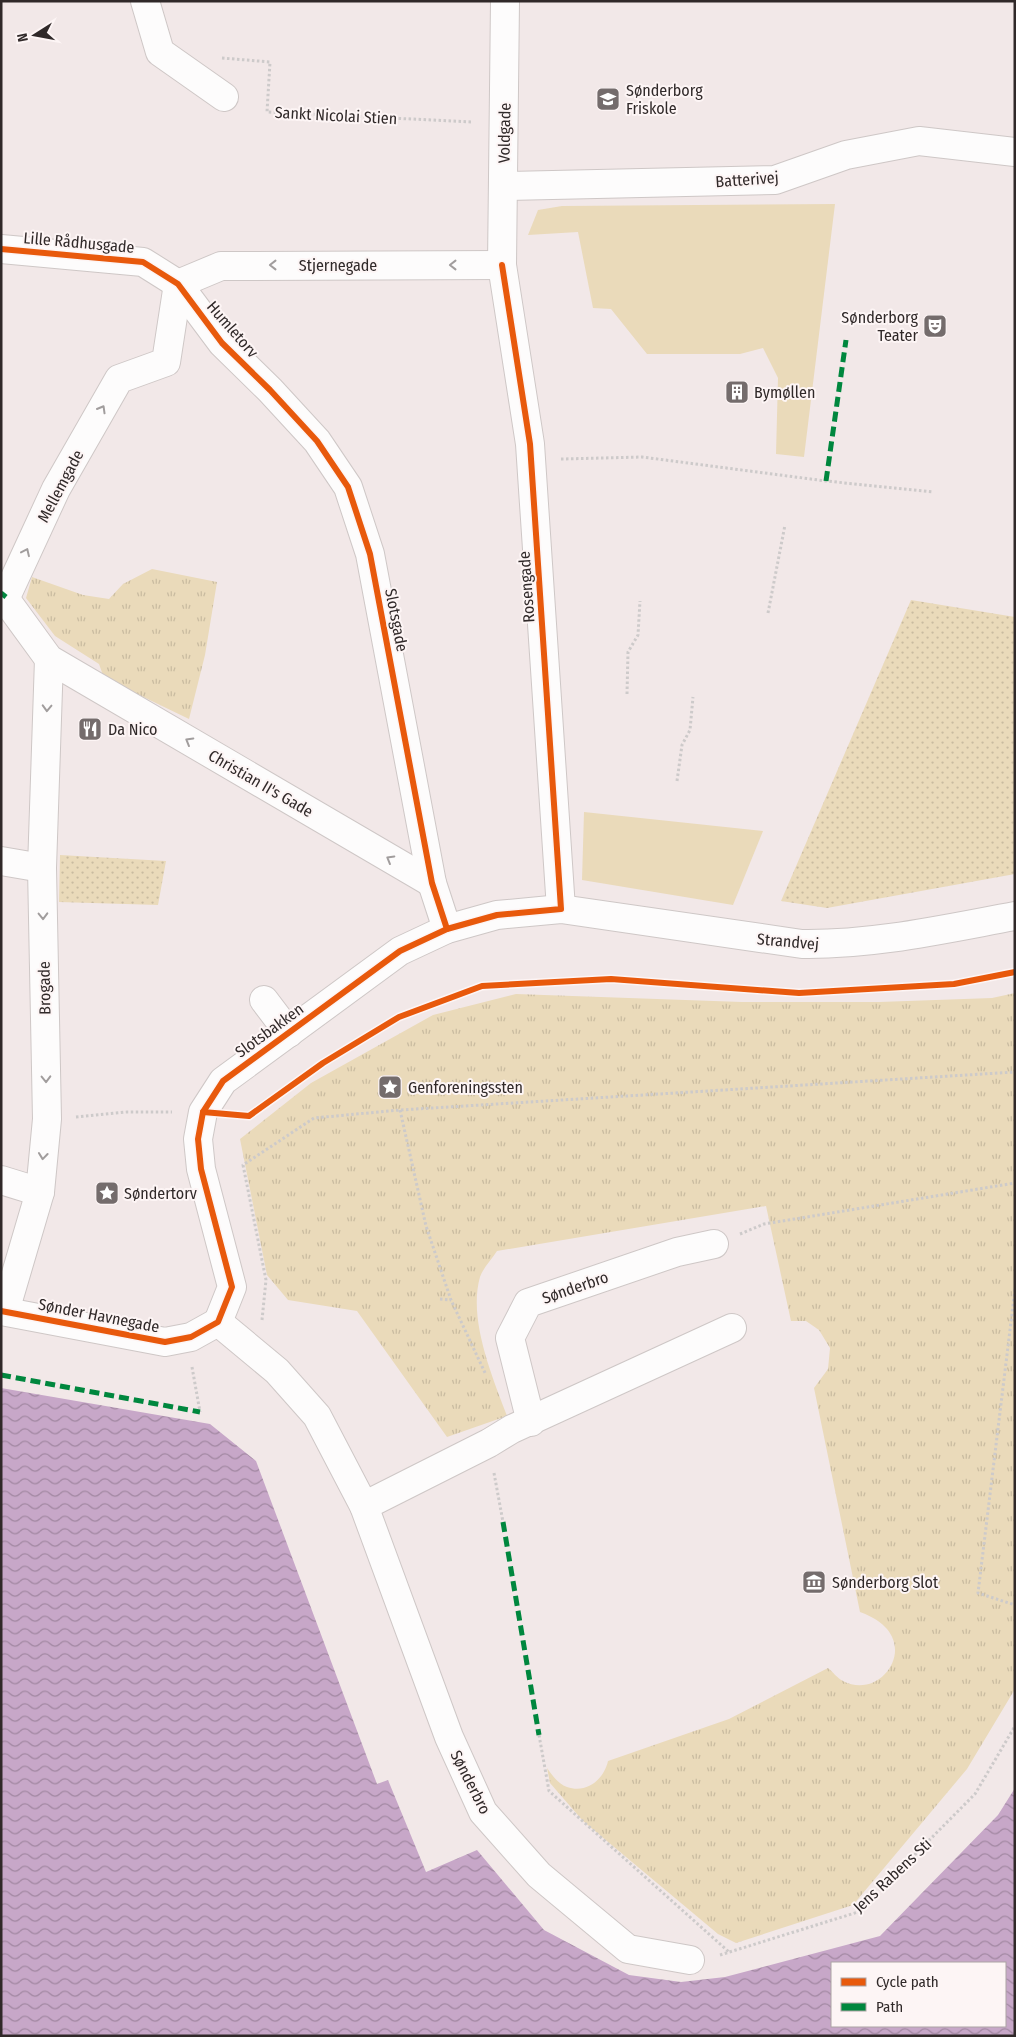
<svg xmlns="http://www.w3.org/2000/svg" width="1016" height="2037" font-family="'Fira Sans Condensed',sans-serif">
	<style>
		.grass { fill: #eadaba }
		.park { fill: url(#park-tufts) }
		.garden { fill: url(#garden-dots) }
		.water { fill: url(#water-waves); fill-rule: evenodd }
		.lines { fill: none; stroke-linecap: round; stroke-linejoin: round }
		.minor-casing { stroke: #cec7c6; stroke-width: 30 }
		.path { stroke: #cdcaca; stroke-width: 3; stroke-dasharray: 2.5 2.5; stroke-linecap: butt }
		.minor { stroke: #fdfcfc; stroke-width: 28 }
		.quiet { stroke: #00873e; stroke-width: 5; stroke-dasharray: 10 5; stroke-linecap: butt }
		.cycleway-casing { stroke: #fdf5f5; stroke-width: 9 }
		.cycleway { stroke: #e8590c; stroke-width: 6 }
		.oneway { stroke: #a19d9d }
		.labels { text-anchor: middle; stroke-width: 4; stroke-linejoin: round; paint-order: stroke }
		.poi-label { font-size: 16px; fill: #302929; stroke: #fdf5f5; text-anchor: start }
		.street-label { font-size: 16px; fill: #302929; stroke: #fdf5f5 }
	</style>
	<defs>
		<pattern id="park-tufts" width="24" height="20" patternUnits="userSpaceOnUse" patternTransform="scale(1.25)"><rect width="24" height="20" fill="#eadaba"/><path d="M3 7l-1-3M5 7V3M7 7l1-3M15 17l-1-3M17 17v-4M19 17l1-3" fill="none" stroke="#c9bba0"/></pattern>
		<pattern id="garden-dots" width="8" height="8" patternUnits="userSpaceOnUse" patternTransform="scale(1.25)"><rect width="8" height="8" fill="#eadaba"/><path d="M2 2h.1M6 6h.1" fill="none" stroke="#c9bba0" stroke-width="1.8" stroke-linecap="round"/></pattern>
		<pattern id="water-waves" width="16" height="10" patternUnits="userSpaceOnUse" patternTransform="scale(1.25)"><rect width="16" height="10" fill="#c7a7c8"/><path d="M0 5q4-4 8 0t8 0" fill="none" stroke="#a288a2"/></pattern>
	</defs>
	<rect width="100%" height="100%" fill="#f2e8e8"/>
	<g class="grass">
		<path d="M835,204L804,457L776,454L778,378L763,348L740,354H647L611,309L593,308L578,232L528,235L538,210L562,206Z"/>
		<path d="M584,812L763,831L733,905L582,880Z"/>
	</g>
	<g class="park">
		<path d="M152,569L217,582L205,655L189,719L104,678L99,664L55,636L26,598L32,577L83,595L109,599L123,584Z"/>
		<path d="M1015,993V1689L967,1769L853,1905L736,1943L718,1934L583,1821L550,1783L547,1768C552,1775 558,1784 567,1787C587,1794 604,1779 608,1761L729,1719L828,1668C833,1672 837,1678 843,1681C883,1703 928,1636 860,1612L814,1388L828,1369L830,1348L819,1330L806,1321H791L766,1206L497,1251C492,1259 483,1268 480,1277C468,1319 492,1376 507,1416L447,1437L357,1311L288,1300L267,1275L240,1139L311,1083L433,1015L516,994L742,1002H879L992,998Z"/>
	</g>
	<g class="garden">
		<path d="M911,600L1015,617V874L827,908L781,901Z"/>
		<path d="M60,855L166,861L158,905L59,902Z"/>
	</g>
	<path class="water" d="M1,1388L210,1424L256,1461L377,1784L388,1780L426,1872L477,1850L544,1930L629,1975L681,1982L725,1977L880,1936L998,1815L1015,1788V2036H1ZM832,1963H1005V2026H832Z"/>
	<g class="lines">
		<g class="minor-casing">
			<g id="minor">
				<path d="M145,1L160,52L224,97"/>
				<path d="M505,1L502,265L530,444L561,909"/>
				<path d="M503,186L775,180L846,155L919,141L1015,152"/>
				<path d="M1,249L143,262L178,284L222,343L270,390L317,441L348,487L370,554L432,883L447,929"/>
				<path d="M178,284L221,266L502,265"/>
				<path d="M1,593L49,659L432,883"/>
				<path d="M6,597L56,489L119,379L166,362L178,284"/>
				<path d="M1,861L42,868"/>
				<path d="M264,1000L289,1033"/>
				<path d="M1,1180L40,1192"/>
				<path d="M1,1311L165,1342L191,1337L218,1322"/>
				<path d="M5,1311L40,1192L47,1119L42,868L49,659"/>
				<path d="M218,1322L232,1287L201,1169L198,1139L203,1112L223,1081L400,951L447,929L497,915L561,909L802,944C874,945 944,929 1015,916"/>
				<path d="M218,1322L277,1371L317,1416L364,1506L449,1737L483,1812L539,1875L628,1949L690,1960"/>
				<path d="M531,1422L510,1338L528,1303L677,1252L714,1244"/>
				<path d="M364,1506L489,1443L512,1429L732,1328"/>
			</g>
		</g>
		<g class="path">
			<path d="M222,58L270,62L267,112L473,122"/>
			<path d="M561,459L642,457L826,481L933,492"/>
			<path d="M768,613L785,525"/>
			<path d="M627,694L628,652L638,635L640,601"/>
			<path d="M677,781L682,745L690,730L693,697"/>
			<path d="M400,1110L426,1226L451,1300L486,1375"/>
			<path d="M76,1117L127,1112H172"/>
			<path d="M740,1234L764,1224L1015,1183"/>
			<path d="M1015,1289L978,1593L1015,1605"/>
			<path d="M440,1299L451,1300"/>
			<path d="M262,1320L266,1280L243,1165L314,1118L400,1110L1015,1072"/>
			<path d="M192,1367L200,1412"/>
			<path d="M494,1473L503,1522"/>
			<path d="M539,1735L549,1791L729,1952"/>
			<path d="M720,1955L858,1912L975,1794L1015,1726"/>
		</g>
		<use href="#minor" class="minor"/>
		<g class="quiet">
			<path d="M826,481L846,340"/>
			<path d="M1,593L6,597"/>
			<path d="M1,1375L200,1412"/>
			<path d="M503,1522L539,1735"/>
		</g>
		<g class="cycleway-casing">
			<g id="cycleway">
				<path d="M1,249L143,262L178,284L222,343L270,390L317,441L348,487L370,554L432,883L447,929"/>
				<path d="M203,1112L249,1116L323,1063L399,1017L482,986L611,979L799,993L954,984L1015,972"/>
				<path d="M1,1311L165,1342L191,1337L218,1322L232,1287L201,1169L198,1139L203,1112L223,1081L400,951L447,929L497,915L561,909L530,444L502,265"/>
			</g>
		</g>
		<use href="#cycleway" class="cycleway"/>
	</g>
	<defs><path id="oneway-chevron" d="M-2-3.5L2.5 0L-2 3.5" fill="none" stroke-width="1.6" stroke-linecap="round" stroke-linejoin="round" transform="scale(1.25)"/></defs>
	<g class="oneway">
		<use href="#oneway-chevron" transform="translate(273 265) rotate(180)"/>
		<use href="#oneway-chevron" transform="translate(453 265) rotate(180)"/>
		<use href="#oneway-chevron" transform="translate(102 409) rotate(-60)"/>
		<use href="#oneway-chevron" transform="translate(26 552) rotate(-65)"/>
		<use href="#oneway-chevron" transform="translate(47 708) rotate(92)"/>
		<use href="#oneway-chevron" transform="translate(189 741) rotate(-150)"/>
		<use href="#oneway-chevron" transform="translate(390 859) rotate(-150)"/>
		<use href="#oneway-chevron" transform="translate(43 916) rotate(89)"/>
		<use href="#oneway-chevron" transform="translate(46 1079) rotate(89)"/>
		<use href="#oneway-chevron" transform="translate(43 1156) rotate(96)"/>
	</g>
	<defs>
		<g id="school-square" transform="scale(1.25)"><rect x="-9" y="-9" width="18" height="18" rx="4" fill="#746c6c" stroke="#fdf5f5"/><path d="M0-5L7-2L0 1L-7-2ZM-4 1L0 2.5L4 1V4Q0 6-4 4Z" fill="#fff"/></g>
		<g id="theatre-square" transform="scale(1.25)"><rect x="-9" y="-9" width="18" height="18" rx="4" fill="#746c6c" stroke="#fdf5f5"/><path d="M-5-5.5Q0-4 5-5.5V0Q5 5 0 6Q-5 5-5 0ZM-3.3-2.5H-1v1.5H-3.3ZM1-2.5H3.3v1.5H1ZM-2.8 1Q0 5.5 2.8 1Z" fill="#fff"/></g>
		<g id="building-square" transform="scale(1.25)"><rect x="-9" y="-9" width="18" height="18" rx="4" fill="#746c6c" stroke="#fdf5f5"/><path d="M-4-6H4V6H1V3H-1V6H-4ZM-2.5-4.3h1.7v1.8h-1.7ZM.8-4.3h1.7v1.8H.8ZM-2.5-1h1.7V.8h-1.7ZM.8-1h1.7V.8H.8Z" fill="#fff"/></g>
		<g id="restaurant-square" transform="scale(1.25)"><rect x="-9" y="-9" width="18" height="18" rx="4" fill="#746c6c" stroke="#fdf5f5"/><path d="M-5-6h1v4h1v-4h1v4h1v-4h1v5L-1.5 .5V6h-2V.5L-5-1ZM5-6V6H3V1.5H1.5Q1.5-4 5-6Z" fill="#fff"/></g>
		<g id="sight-square" transform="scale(1.25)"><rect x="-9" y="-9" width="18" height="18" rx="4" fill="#746c6c" stroke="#fdf5f5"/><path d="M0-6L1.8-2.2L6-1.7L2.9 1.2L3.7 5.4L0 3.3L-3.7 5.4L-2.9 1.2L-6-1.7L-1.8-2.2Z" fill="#fff"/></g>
		<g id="museum-square" transform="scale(1.25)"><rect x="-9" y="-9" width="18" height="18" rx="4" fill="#746c6c" stroke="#fdf5f5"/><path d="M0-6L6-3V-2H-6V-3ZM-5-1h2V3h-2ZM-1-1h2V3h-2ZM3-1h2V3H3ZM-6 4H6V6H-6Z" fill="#fff"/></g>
	</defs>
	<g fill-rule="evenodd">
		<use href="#school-square" x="608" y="99"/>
		<use href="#theatre-square" x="935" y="326"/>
		<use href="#building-square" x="737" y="392"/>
		<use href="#restaurant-square" x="90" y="729"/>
		<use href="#sight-square" x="390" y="1087"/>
		<use href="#sight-square" x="107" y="1193"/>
		<use href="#museum-square" x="814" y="1582"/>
	</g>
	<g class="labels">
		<g class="poi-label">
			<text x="626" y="96">Sønderborg<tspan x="626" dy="18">Friskole</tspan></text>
			<text x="918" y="323" text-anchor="end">Sønderborg<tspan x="918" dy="18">Teater</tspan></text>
			<text x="754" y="398">Bymøllen</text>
			<text x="108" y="735">Da Nico</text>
			<text x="408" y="1093">Genforeningssten</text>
			<text x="124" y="1199">Søndertorv</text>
			<text x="832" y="1588">Sønderborg Slot</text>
		</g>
		<g class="street-label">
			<text transform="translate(336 115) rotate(3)" y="6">Sankt Nicolai Stien</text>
			<text transform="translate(504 133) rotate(-89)" y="6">Voldgade</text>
			<text transform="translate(747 179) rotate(-4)" y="6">Batterivej</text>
			<text transform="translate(79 242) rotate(5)" y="6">Lille Rådhusgade</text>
			<text x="338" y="271">Stjernegade</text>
			<text transform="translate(233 329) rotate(49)" y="6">Humletorv</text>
			<text transform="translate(60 486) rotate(-62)" y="6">Mellemgade</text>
			<text transform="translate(526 587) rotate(-94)" y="6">Rosengade</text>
			<text transform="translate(397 620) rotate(79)" y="6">Slotsgade</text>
			<text transform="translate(261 783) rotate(30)" y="6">Christian II's Gade</text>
			<text transform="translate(788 941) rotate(5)" y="6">Strandvej</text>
			<text transform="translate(44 988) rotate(-91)" y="6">Brogade</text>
			<text transform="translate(269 1030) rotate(-36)" y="6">Slotsbakken</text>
			<text transform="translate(575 1287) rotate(-19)" y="6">Sønderbro</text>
			<text transform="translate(99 1315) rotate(11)" y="6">Sønder Havnegade</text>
			<text transform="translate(471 1782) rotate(63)" y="6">Sønderbro</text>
			<text transform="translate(892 1875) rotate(-43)" y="6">Jens Rabens Sti</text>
		</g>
	</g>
	<rect width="1016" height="2037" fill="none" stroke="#302929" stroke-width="5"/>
	<rect x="831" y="1962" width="175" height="65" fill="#fdf5f5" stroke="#aba3a3"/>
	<rect x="841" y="1978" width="25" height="8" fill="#e8590c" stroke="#aba3a3"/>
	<text x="876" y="1987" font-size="15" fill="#302929">Cycle path</text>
	<rect x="841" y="2003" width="25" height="8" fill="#00873e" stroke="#aba3a3"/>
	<text x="876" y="2012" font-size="15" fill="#302929">Path</text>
	<g transform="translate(35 35) rotate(259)" stroke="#fdf5f5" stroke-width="4" paint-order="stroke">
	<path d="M0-4L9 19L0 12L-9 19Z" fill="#302929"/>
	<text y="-8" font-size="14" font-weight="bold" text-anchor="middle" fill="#302929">N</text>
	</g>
</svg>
